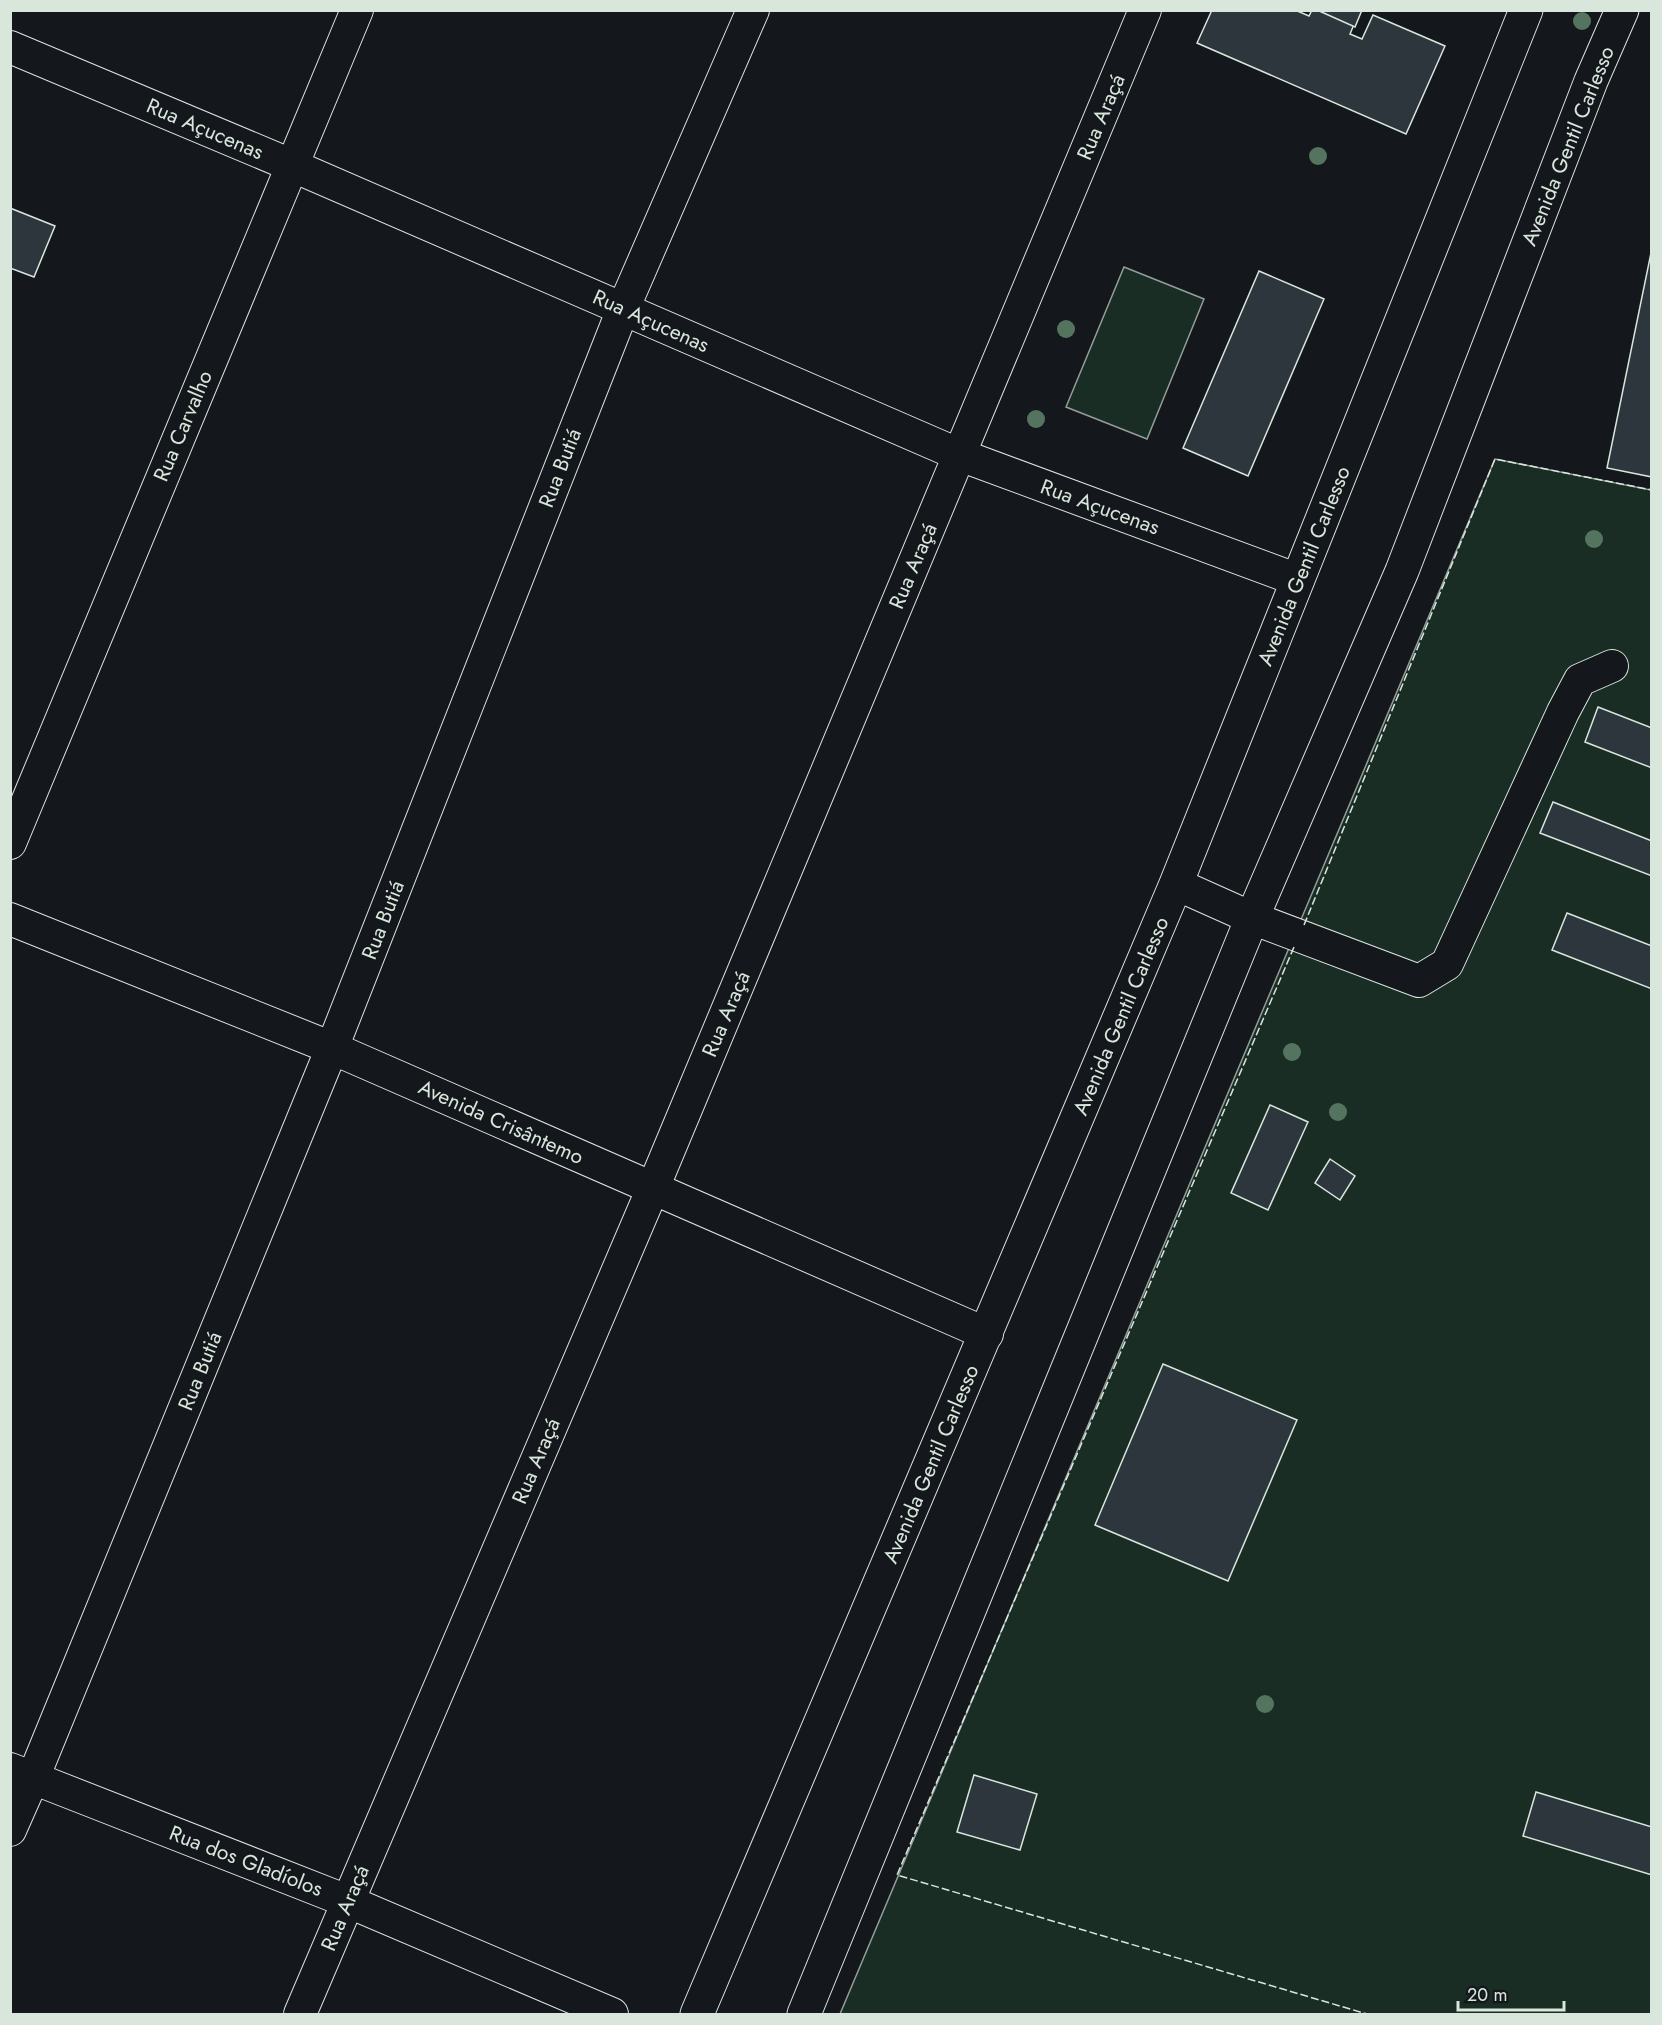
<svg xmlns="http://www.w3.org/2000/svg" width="1662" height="2025" font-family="Jost,sans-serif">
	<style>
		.green { fill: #1a2d24; stroke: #939e99; stroke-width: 1.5 }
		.building { fill: #2c363c; stroke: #d8e6dc; stroke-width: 1.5 }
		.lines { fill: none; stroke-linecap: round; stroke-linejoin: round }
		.street-casing { stroke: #d8e6dc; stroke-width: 34 }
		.secondary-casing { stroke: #d8e6dc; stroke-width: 35 }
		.street { stroke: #14181c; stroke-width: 32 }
		.secondary { stroke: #14181c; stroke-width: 33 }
		.fence { stroke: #d8e6dc; stroke-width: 1.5; stroke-dasharray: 8 3; stroke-linecap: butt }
		.tree { fill: #55745f }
		.labels { text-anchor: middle; stroke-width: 4.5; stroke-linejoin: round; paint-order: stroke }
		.street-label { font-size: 21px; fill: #d8e6dc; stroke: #14181c }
	</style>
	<rect width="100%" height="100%" fill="#14181c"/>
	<g class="green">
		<path d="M1124,267L1204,299L1147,439L1066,407Z"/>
		<path d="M1495,459L1651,490V2014H840Z"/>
	</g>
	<g class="building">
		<path d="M1212,10H1295L1309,16L1312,10H1328L1355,22L1350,34L1362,39L1373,15L1445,46L1406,134L1197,43Z"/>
		<path d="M1317,10H1362L1355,27Z"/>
		<path d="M10,208L55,226L34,277L10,268Z"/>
		<path d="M1652,248V477L1607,468Z"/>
		<path d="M1259,271L1324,299L1248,476L1183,448Z"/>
		<path d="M1598,707L1652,728V768L1585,742Z"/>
		<path d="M1553,802L1652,841V876L1540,833Z"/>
		<path d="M1567,913L1652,946V989L1552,950Z"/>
		<path d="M1270,1105L1308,1122L1268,1210L1231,1193Z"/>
		<path d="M1330,1159L1355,1176L1340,1200L1315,1183Z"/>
		<path d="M1163,1364L1297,1420L1228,1581L1095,1525Z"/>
		<path d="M974,1775L1037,1794L1020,1850L957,1832Z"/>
		<path d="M1536,1792L1652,1827V1875L1523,1836Z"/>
	</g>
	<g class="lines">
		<g class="street-casing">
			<g id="street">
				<path d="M10,47L291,165L960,455L1298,580"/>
				<path d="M10,843L357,10"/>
				<path d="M1176,884L1252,918L1419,981L1447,964L1563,712L1580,680L1612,666"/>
				<path d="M10,919L332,1048L987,1334"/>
				<path d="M10,1769L347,1901L612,2014"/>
				<path d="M10,1830L33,1778L332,1048L623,309L753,10"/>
				<path d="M300,2014L653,1188L1145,10"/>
			</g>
		</g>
		<g class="secondary-casing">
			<g id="secondary">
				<path d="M697,2014L1176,884L1526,10"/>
				<path d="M804,2014L1252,918L1402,571L1591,81L1622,10"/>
			</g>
		</g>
		<use href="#street" class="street"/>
		<use href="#secondary" class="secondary"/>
		<g class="fence">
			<path d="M1304,925L1495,459L1652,490"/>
			<path d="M1294,947L897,1875L1367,2014"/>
		</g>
	</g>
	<g class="tree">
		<circle cx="1582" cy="21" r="9"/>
		<circle cx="1318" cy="156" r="9"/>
		<circle cx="1066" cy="329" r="9"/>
		<circle cx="1036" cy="419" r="9"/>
		<circle cx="1594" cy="539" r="9"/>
		<circle cx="1292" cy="1052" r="9"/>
		<circle cx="1338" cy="1112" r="9"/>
		<circle cx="1265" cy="1704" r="9"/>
	</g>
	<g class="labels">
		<g class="street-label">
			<text transform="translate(1101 117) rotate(-67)" y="7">Rua Araçá</text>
			<text transform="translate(205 129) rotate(23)" y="7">Rua Açucenas</text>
			<text transform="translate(1568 146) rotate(-68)" y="7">Avenida Gentil Carlesso</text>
			<text transform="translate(651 321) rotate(24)" y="7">Rua Açucenas</text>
			<text transform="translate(183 426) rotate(-67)" y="7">Rua Carvalho</text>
			<text transform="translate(560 468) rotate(-69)" y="7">Rua Butiá</text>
			<text transform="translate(1100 507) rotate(20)" y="7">Rua Açucenas</text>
			<text transform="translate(913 566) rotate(-67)" y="7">Rua Araçá</text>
			<text transform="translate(1304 566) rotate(-68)" y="7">Avenida Gentil Carlesso</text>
			<text transform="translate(383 920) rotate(-69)" y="7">Rua Butiá</text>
			<text transform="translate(726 1014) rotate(-67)" y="7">Rua Araçá</text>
			<text transform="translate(1121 1016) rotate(-67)" y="7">Avenida Gentil Carlesso</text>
			<text transform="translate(501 1122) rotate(24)" y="7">Avenida Crisântemo</text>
			<text transform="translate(200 1371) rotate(-68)" y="7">Rua Butiá</text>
			<text transform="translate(536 1461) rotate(-67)" y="7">Rua Araçá</text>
			<text transform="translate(931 1464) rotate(-67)" y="7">Avenida Gentil Carlesso</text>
			<text transform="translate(246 1861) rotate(21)" y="7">Rua dos Gladíolos</text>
			<text transform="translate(345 1908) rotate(-67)" y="7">Rua Araçá</text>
		</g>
	</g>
	<rect width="1662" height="2025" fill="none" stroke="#d8e6dc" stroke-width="24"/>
	<path d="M1458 2001v9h106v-9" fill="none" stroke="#d8e6dc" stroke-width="3"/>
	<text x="1467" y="2001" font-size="18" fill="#d8e6dc" stroke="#14181c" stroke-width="4.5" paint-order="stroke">20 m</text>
</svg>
